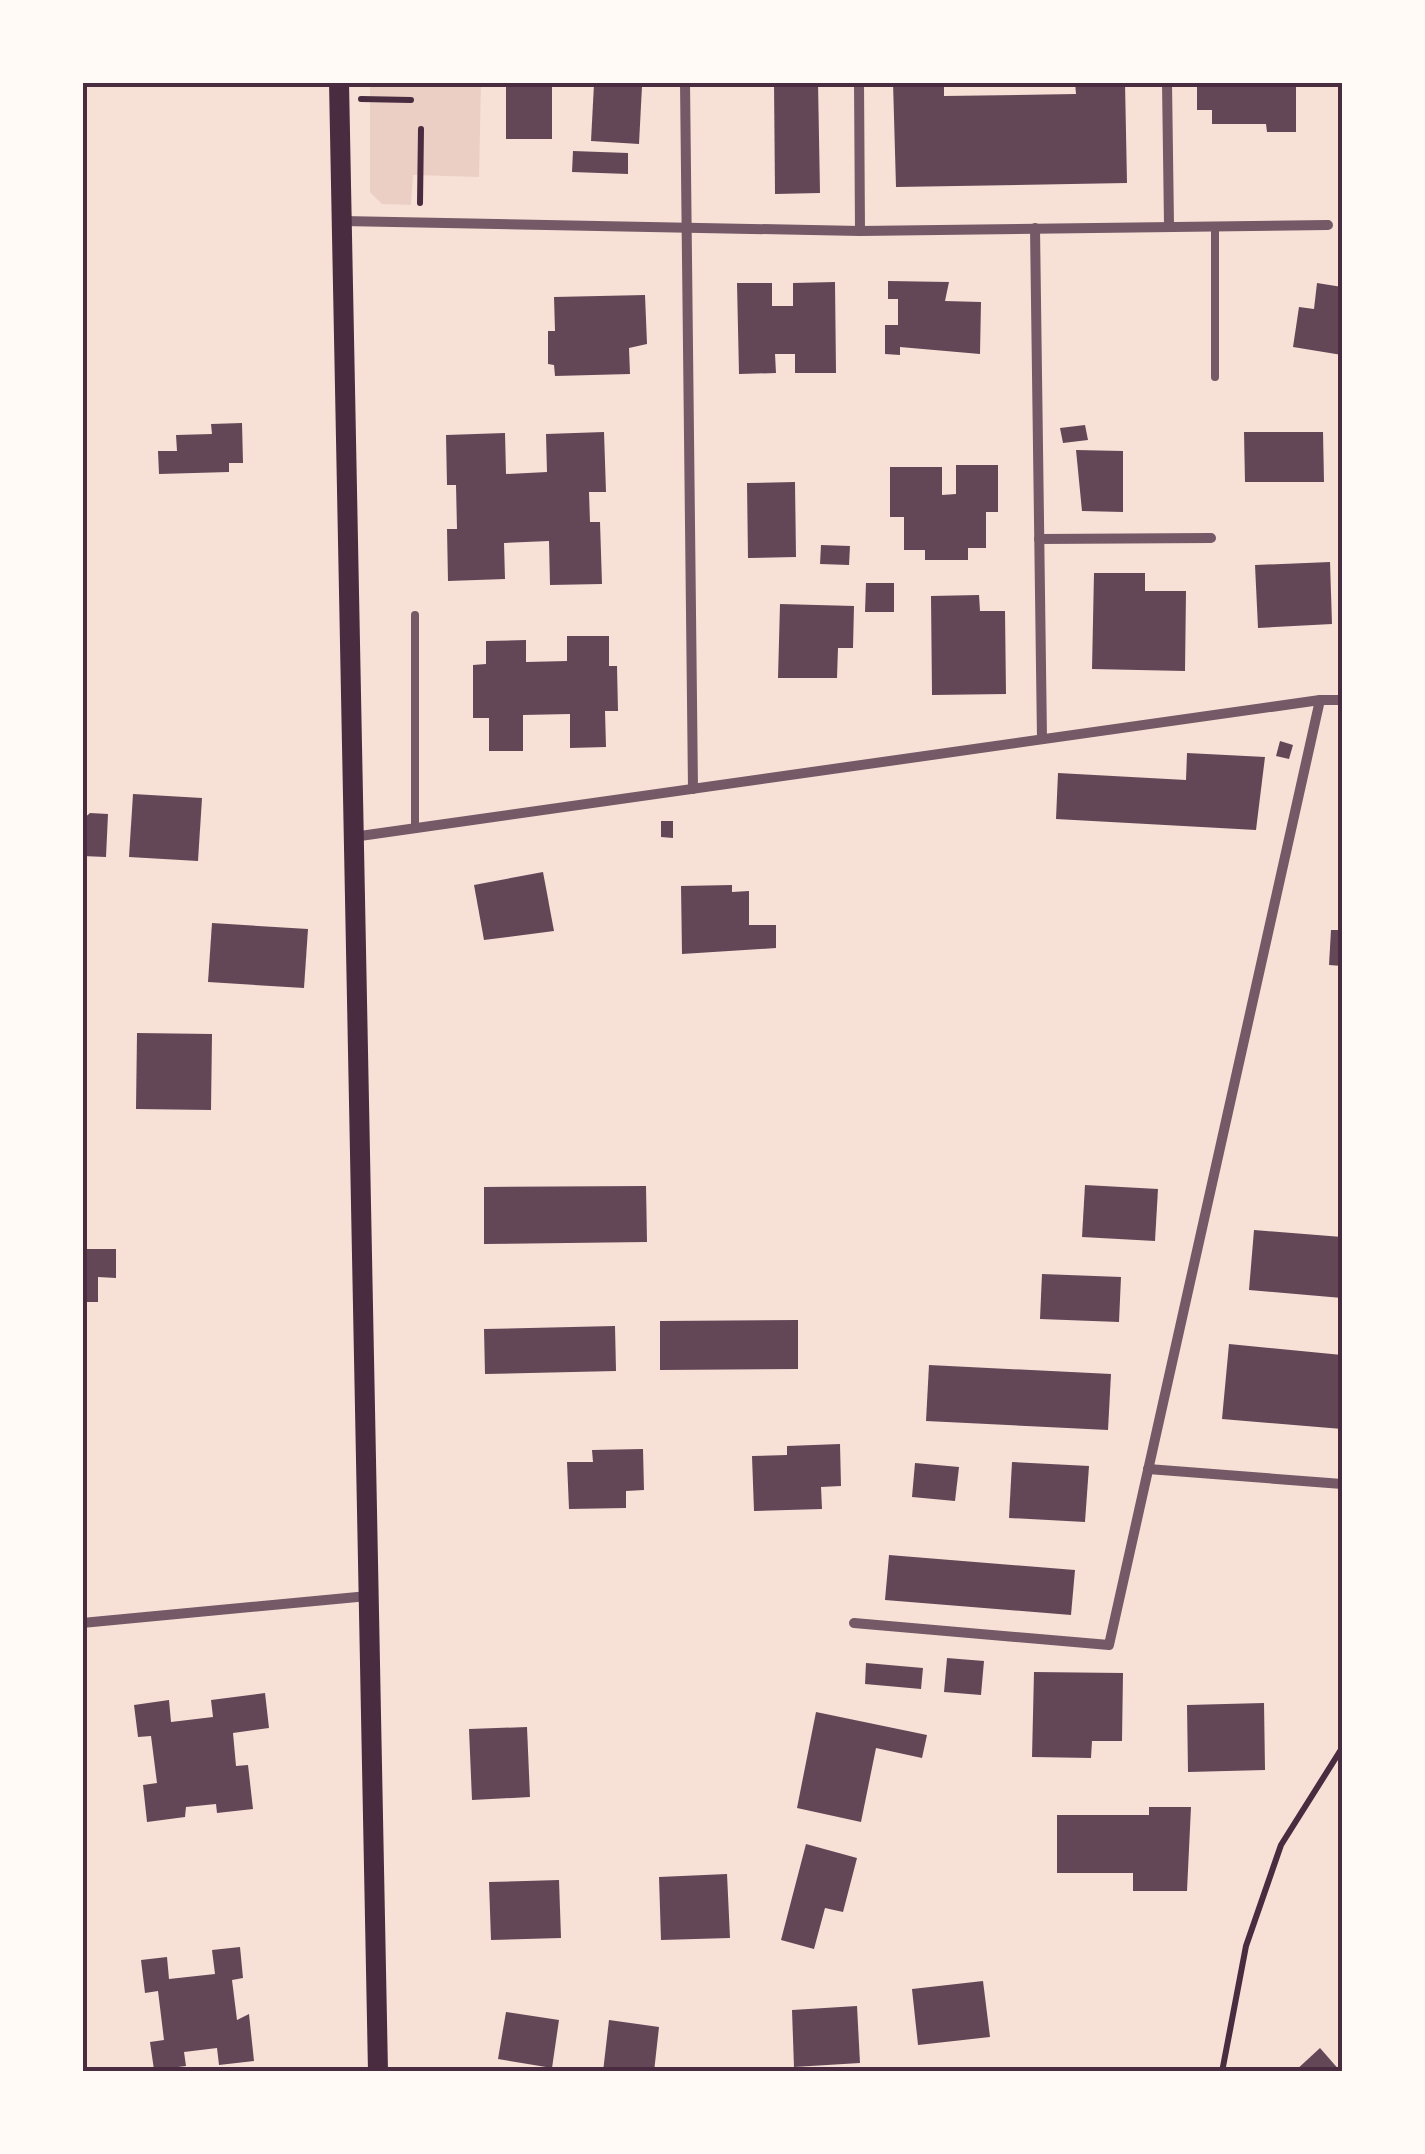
<svg xmlns="http://www.w3.org/2000/svg" width="1425" height="2154" font-family="Manrope,sans-serif">
	<style>
		.green { fill: #ebcfc5 }
		.building { fill: #644757 }
		.lines { fill: none; stroke-linecap: round; stroke-linejoin: round }
		.path { stroke: #4a2c40; stroke-width: 6 }
		.service { stroke: #755966; stroke-width: 8 }
		.minor { stroke: #755966; stroke-width: 10 }
		.secondary { stroke: #4a2c40; stroke-width: 20 }
		.neatline { fill: none; stroke: #4a2c40; stroke-width: 4 }
	</style>
	<rect width="100%" height="100%" fill="#f7e1d7"/>
	<path class="green" d="M370,83H481L479,177L413,175L411,205L382,204L370,192Z"/>
	<g class="building">
		<rect x="506" y="82" width="46" height="57"/>
		<path d="M774,82H818L820,193L775,194Z"/>
		<path d="M893,82H944V96L1076,94L1075,82H1125L1127,183L896,187Z"/>
		<path d="M1197,82H1296V132H1267L1266,124H1212V110H1197Z"/>
		<path d="M594,84L642,86L639,144L591,141Z"/>
		<path d="M573,151L628,153V174L572,172Z"/>
		<path d="M888,281L949,282L945,301L981,302L980,354L900,347V355L885,354V325H898V299H888Z"/>
		<path d="M835,282L836,373H795V354H775L776,373L739,374L737,283H772V306H793V283Z"/>
		<path d="M1317,283L1342,287V355L1293,347L1299,307L1314,309Z"/>
		<path d="M645,295L647,344L629,348L630,374L555,376L554,365L548,364V331H555L554,297Z"/>
		<path d="M242,423L243,463H229V472L159,474L158,451H177L176,435L212,434L211,424Z"/>
		<path d="M1085,425L1088,440L1063,443L1060,428Z"/>
		<path d="M604,432L606,492H589L590,522H600L602,584L550,585L549,541L504,543L505,579L448,581L447,529H457L456,485H447L446,435L505,433L506,474L547,472L546,434Z"/>
		<path d="M1244,432H1323L1324,482H1245Z"/>
		<path d="M1076,450L1123,451V512L1082,511Z"/>
		<path d="M956,465H998V512H986V548H968V560H925V550H904V517H890V467H942V495L956,494Z"/>
		<path d="M795,482L796,557L748,558L747,483Z"/>
		<path d="M821,545L850,546L849,565L820,564Z"/>
		<path d="M1330,562L1332,624L1258,628L1255,565Z"/>
		<path d="M1094,573H1145V591H1186L1185,671L1092,669Z"/>
		<path d="M866,583H894V612H865Z"/>
		<path d="M979,595L980,611H1005L1006,694L932,695L931,596Z"/>
		<path d="M780,604L854,606L853,648H838L837,678H778Z"/>
		<path d="M567,636H609V666H617L618,711H605L606,747L570,748V714L523,715V751H489V718H473V665L486,664V641L526,640V662L567,661Z"/>
		<path d="M1280,741L1293,745L1289,759L1276,756Z"/>
		<path d="M1187,753L1265,757L1256,830L1056,819L1058,773L1186,780Z"/>
		<path d="M133,794L202,798L198,861L129,857Z"/>
		<path d="M90,813L108,814L106,857L82,856V820Z"/>
		<path d="M661,821H673V838L661,837Z"/>
		<path d="M543,872L554,931L484,940L474,885Z"/>
		<path d="M732,885V892L749,891V925H776V948L682,954L681,886Z"/>
		<path d="M212,923L308,929L304,988L208,982Z"/>
		<path d="M1331,930H1342V966L1329,965Z"/>
		<path d="M137,1033L212,1034L211,1110L136,1109Z"/>
		<path d="M1085,1185L1158,1189L1155,1241L1082,1237Z"/>
		<path d="M646,1186L647,1242L484,1244V1187Z"/>
		<path d="M1254,1230L1342,1237V1298L1249,1290Z"/>
		<path d="M82,1249H116V1278L98,1277V1302H82Z"/>
		<path d="M1042,1274L1121,1277L1119,1322L1040,1319Z"/>
		<path d="M798,1320V1369L660,1370V1321Z"/>
		<path d="M615,1326L616,1371L485,1374L484,1329Z"/>
		<path d="M1229,1344L1342,1355V1429L1222,1419Z"/>
		<path d="M929,1365L1111,1374L1108,1430L926,1421Z"/>
		<path d="M840,1444L841,1486L821,1487L822,1509L754,1511L752,1456L787,1455V1446Z"/>
		<path d="M643,1449L644,1490L626,1491V1508L569,1509L567,1462H593L592,1450Z"/>
		<path d="M1012,1462L1089,1466L1085,1522L1009,1518Z"/>
		<path d="M915,1463L959,1467L955,1501L912,1497Z"/>
		<path d="M889,1555L1075,1570L1071,1615L885,1600Z"/>
		<path d="M947,1658L984,1661L981,1695L944,1692Z"/>
		<path d="M866,1663L923,1668L921,1689L865,1684Z"/>
		<path d="M1034,1672L1123,1673L1122,1741H1092L1091,1758L1032,1757Z"/>
		<path d="M265,1693L269,1728L233,1733L236,1766L248,1765L253,1809L217,1813L216,1804L186,1807L185,1817L147,1822L143,1785L157,1783L151,1736L138,1737L134,1705L169,1700L171,1722L213,1717L211,1700Z"/>
		<path d="M1264,1703L1265,1770L1188,1772L1187,1705Z"/>
		<path d="M816,1712L927,1735L922,1758L876,1748L861,1822L797,1808Z"/>
		<path d="M527,1727L530,1797L472,1800L469,1729Z"/>
		<path d="M1149,1807H1191L1187,1891H1133V1873H1057V1815H1149Z"/>
		<path d="M806,1844L857,1858L843,1912L825,1908L814,1949L781,1940Z"/>
		<path d="M727,1874L730,1938L661,1940L659,1877Z"/>
		<path d="M559,1880L561,1938L491,1940L489,1882Z"/>
		<path d="M240,1947L243,1978L232,1980L237,2020L249,2014L254,2061L219,2065L217,2048L184,2052L186,2066L154,2070L150,2042L164,2040L158,1991L145,1993L141,1960L167,1957L169,1979L215,1974L212,1950Z"/>
		<path d="M983,1981L990,2037L918,2045L912,1989Z"/>
		<path d="M857,2006L860,2063L794,2067L792,2010Z"/>
		<path d="M506,2012L559,2020L552,2068L498,2059Z"/>
		<path d="M609,2020L659,2027L654,2072H603Z"/>
		<path d="M1320,2048L1341,2072H1294Z"/>
	</g>
	<g class="lines">
		<g class="path">
			<path d="M361,99L411,100"/>
			<path d="M420,203L421,129"/>
			<path d="M1222,2072L1246,1946L1281,1845L1342,1748"/>
		</g>
		<g class="service">
			<path d="M1215,226V377"/>
			<path d="M415,615V828"/>
		</g>
		<g class="minor">
			<path d="M685,82L693,789"/>
			<path d="M859,82L860,231"/>
			<path d="M1167,82L1169,225"/>
			<path d="M342,221L860,231L1328,225"/>
			<path d="M1035,228L1042,739"/>
			<path d="M1039,539L1211,538"/>
			<path d="M353,837L1320,700H1342"/>
			<path d="M1148,1469L1342,1484"/>
			<path d="M82,1623L368,1596"/>
			<path d="M854,1623L1109,1645L1320,700"/>
		</g>
		<path class="secondary" d="M339,82L378,2072"/>
	</g>
	<rect width="1425" height="2154" fill="none" stroke="#fffaf5" stroke-width="170"/>
	<rect x="85" y="85" width="1255" height="1984" class="neatline"/>
</svg>
